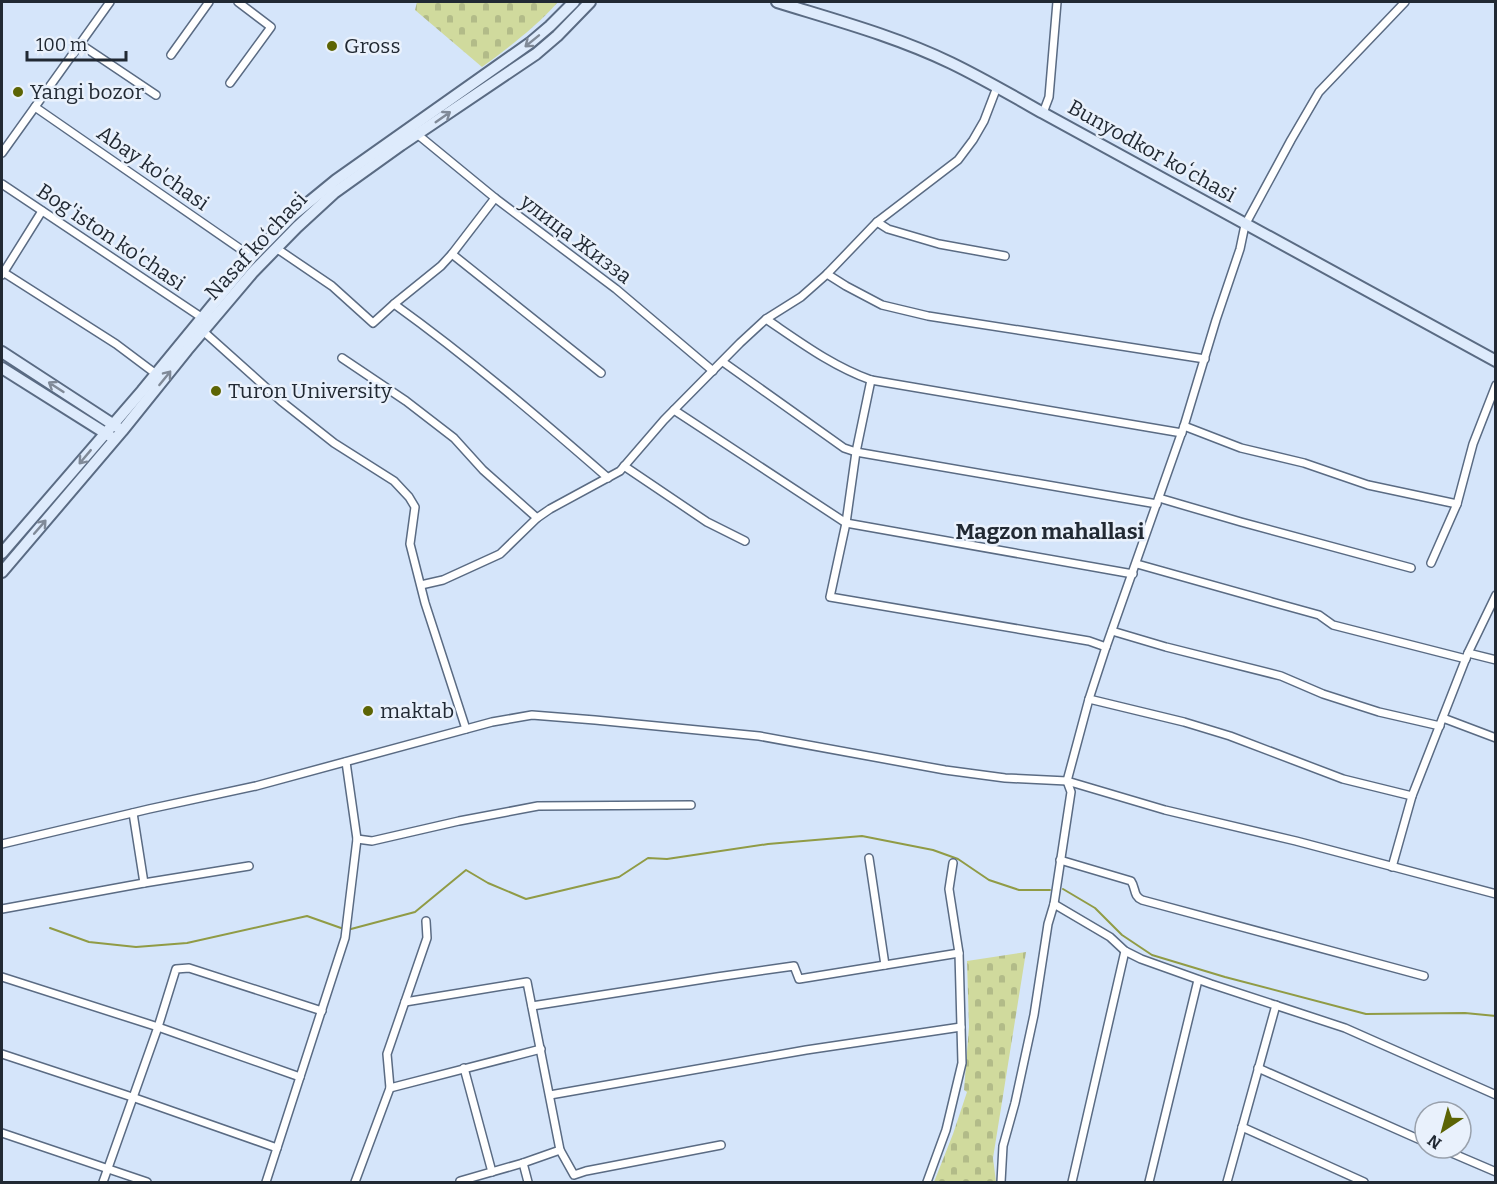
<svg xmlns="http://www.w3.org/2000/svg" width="1497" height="1184" font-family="Bitter,serif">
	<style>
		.cemetery { fill: url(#cemetery-stones) }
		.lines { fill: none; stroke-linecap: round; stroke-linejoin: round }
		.stream { stroke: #909b45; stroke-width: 2 }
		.minor-casing { stroke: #5a6b83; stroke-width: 10 }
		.secondary-casing { stroke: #5a6b83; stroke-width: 14 }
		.minor { stroke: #fff; stroke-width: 7 }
		.secondary { stroke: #deebfc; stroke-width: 10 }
		.oneway { stroke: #808a98 }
		.poi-dot { fill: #5c6404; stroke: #e9f1fc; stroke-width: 2 }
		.labels { text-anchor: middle; stroke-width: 5; stroke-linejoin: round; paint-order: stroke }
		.poi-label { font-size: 21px; fill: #212933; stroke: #e9f1fc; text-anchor: start }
		.street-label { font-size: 21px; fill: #212933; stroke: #e9f1fc }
		.neighbourhood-label { font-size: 22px; font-weight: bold; fill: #212933; stroke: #e9f1fc }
	</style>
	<defs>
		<pattern id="cemetery-stones" width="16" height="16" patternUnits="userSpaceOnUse" patternTransform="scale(1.5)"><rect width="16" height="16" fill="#d0da9d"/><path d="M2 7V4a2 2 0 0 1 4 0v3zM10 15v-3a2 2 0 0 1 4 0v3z" fill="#b2bb88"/></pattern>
	</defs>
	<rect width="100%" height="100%" fill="#d5e5fa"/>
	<g class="cemetery">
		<path d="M417,2H558C536,27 509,47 482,67L415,10Z"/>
		<path d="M1026,952L993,1158L996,1182H934L953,1134L967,1092L964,1090L969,1027L967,961Z"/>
	</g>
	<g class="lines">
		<g class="stream">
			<path d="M1063,889L1095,908L1122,935L1152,955L1225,977L1366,1014L1465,1013L1496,1016"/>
			<path d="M50,928L89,942L136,947L187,943L307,916L341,928"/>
			<path d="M351,929L415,912L466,870L488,883L526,899L619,877L648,858L667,859L768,844L862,836L933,850L958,859L989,880L1019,890H1050"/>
		</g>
		<g class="minor-casing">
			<g id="minor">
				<path d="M80,44L156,95"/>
				<path d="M171,55L209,2"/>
				<path d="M230,83L271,27L238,2"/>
				<path d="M35,107L252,257"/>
				<path d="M1043,113L1049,97L1057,2"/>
				<path d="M417,134L495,198L616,289L713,371"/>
				<path d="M2,153L110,2"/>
				<path d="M2,184L201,317"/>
				<path d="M877,222L888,229L939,244L1005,256"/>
				<path d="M276,248L332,286L373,323L394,304L441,266L452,254L495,198"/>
				<path d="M452,254L601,373"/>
				<path d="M3,272L116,344L156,374"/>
				<path d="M827,274L846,286L882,305L928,316L1205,359"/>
				<path d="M2,275L42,211"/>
				<path d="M394,304C469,358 538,417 608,478"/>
				<path d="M766,319C800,342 832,366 871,380L1182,433"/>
				<path d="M203,331L281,401L334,443L394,481L409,497L415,507L410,544L425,603L466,729"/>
				<path d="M342,358L406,401L454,438L483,470L537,518"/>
				<path d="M723,362L844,448L856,452L1157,504"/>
				<path d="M871,380L856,452L846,523L830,597L1089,641L1106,647"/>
				<path d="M674,410L846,523L1133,574"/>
				<path d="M1184,426L1241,448L1304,463L1368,485L1457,504"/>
				<path d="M624,466L707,522L745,541"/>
				<path d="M1159,498L1241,522L1411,568"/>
				<path d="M1431,563L1457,504L1473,444L1496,385"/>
				<path d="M1137,564L1272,602L1319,615L1333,625L1466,659"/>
				<path d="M421,585L443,580L500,554L537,518L550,509L620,471L664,420L740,343L766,319L801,297L827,274L877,222L958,160L973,140L984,121L997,87"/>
				<path d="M1112,631L1166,647L1281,676L1323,694L1379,712L1440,726"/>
				<path d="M1468,653L1496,660"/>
				<path d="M1089,699L1184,722L1230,736L1343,779L1412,796"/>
				<path d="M1443,718L1496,738"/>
				<path d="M133,813L144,883"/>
				<path d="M357,839L372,841L459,821L538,806L691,805"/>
				<path d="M2,844L149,809L256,786L492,722L532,715L595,720L759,736L945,770L1005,778L1067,781L1165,810L1296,841L1496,894"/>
				<path d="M869,858L885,965"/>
				<path d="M1060,860L1131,881C1136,888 1133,896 1142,900L1424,976"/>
				<path d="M1392,867L1412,796L1468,653L1496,595"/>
				<path d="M1054,904L1110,937L1125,951L1141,959L1211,984L1345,1028L1496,1095"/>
				<path d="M2,909L144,883L249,866"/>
				<path d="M2,977L158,1027L300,1077"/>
				<path d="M405,1002L527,982L560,1150L574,1175L586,1171L721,1145"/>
				<path d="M532,1006L717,977L794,966L799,979L959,953"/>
				<path d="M2,1054L132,1097L277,1148"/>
				<path d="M464,1068L492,1172"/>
				<path d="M1258,1068L1425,1142"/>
				<path d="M390,1088L541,1049"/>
				<path d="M550,1095L806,1050L961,1027"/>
				<path d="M1242,1127L1364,1182"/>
				<path d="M2,1133L147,1182"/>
				<path d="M1440,1148L1496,1172"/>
				<path d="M523,1163L528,1182"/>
				<path d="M460,1181L523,1163L560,1150"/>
				<path d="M103,1182L158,1027L176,969L189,968L322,1011"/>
				<path d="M266,1182L345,938L357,839L346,762"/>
				<path d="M355,1182L390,1088L387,1054L427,938L426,921"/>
				<path d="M927,1182L946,1130L962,1063L959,953L949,889L953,863"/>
				<path d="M1001,1182L1003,1146L1015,1103L1034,1015L1048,924L1054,904L1071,792L1067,781L1089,699L1106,647L1184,426L1216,320L1240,249L1245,225L1291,140L1319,92L1405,2"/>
				<path d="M1072,1182L1125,951"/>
				<path d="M1149,1182L1198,980"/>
				<path d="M1227,1182L1276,1005"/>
			</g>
		</g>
		<g class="secondary-casing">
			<g id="secondary">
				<path d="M777,2C835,20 895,36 951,63C982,78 1013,96 1043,113L1496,361"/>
				<path d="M2,352L117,427"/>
				<path d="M2,368L110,436"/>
				<path d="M2,553L142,391L252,257L292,216L336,180L530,43L550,26L574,2"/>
				<path d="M2,572L122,431L187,350L253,272L297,227L334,193L401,145L536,54L557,36L590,2"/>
			</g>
		</g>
		<use href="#minor" class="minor"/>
		<use href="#secondary" class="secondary"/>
	</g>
	<defs><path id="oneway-shaft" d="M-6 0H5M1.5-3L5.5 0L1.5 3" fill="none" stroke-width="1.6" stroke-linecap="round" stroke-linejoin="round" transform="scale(1.5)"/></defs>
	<g class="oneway">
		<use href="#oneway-shaft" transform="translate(532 41) rotate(141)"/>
		<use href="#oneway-shaft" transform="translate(443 117) rotate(-35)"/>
		<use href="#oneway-shaft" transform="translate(165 378) rotate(-51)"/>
		<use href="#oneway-shaft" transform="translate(56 387) rotate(-147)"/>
		<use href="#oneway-shaft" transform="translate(85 457) rotate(130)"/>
		<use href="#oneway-shaft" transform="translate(40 527) rotate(-49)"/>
	</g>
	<g class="poi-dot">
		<circle cx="332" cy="46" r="6"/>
		<circle cx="18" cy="92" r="6"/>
		<circle cx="216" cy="391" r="6"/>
		<circle cx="368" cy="711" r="6"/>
	</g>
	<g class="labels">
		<g class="poi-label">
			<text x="344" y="53">Gross</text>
			<text x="30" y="99">Yangi bozor</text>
			<text x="228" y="398">Turon University</text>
			<text x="380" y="718">maktab</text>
		</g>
		<g class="street-label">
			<text transform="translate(1152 151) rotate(29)" y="7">Bunyodkor koʻchasi</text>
			<text transform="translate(153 168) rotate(35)" y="7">Abay ko'chasi</text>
			<text transform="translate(111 237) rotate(34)" y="7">Bog'iston ko'chasi</text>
			<text transform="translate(576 239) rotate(37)" y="7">улица Жизза</text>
			<text transform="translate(256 246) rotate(-47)" y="7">Nasaf ko‘chasi</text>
		</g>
		<g class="neighbourhood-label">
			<text x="1050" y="539">Magzon mahallasi</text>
		</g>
	</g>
	<rect width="1497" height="1184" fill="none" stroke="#212933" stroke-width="6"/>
	<g transform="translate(1443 1130) rotate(216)"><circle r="28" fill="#e9f1fc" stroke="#99a1ac" stroke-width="1.5"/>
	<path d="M0-4.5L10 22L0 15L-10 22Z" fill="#5c6404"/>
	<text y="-9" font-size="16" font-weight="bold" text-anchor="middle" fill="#212933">N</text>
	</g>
	<path d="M27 51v9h99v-9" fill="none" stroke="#212933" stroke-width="3"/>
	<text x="36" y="51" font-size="18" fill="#212933" stroke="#e9f1fc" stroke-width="4.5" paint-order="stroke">100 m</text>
</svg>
